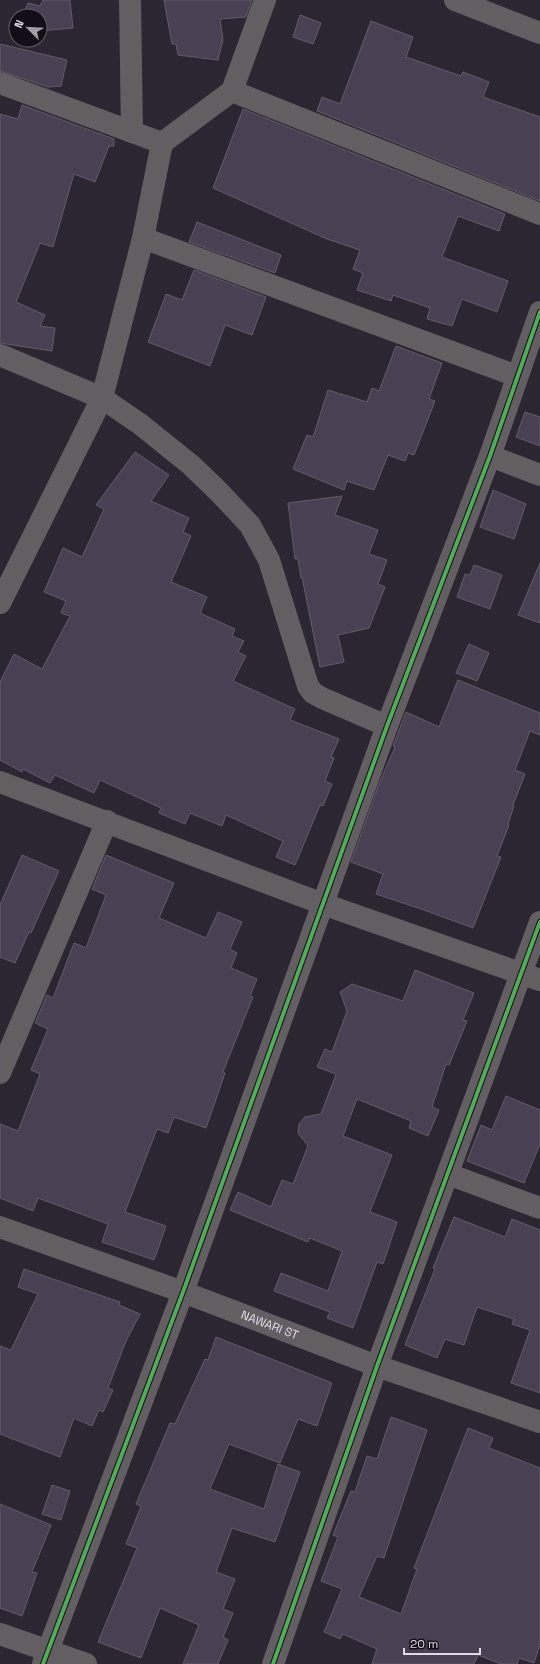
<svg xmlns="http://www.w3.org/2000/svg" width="540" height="1664" font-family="'Space Grotesk',sans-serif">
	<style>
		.building { fill: #4a4054; stroke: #615c68 }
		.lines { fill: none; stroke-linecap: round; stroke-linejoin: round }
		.street { stroke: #635e61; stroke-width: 22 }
		.cycleway-casing { stroke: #120d17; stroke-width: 6 }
		.cycleway { stroke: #51ab58; stroke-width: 4 }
		.labels { text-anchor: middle; stroke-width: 3; stroke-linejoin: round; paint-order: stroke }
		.street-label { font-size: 12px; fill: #e1dae9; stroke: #120d17 }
	</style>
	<rect width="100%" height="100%" fill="#2c2633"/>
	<g class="building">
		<path d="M43,0H70L73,28L40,31V16H23L28,3L40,6Z"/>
		<path d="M164,0H252L246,17L220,19L223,40L218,60L178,55L176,44H172Z"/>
		<path d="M300,15L321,23L313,44L293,37Z"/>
		<path d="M371,21L413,37L406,57L461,76L463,72L489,82L483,97L540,117V201L317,111L322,97L340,104Z"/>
		<path d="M0,44L67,60L61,86L48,87L0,71Z"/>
		<path d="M22,105L114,139V146H109L95,182L74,174L53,247L40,243L16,302L45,315L40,326L55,328L52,351L0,343V114L18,119Z"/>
		<path d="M243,109L505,214L499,231L458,216L442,257L508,281L497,312L462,299L452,326L427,319L430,308L393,295L391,301L357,290L363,273L353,269L360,250L327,239L213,188Z"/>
		<path d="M197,222L281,255L275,273L189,242Z"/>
		<path d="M194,270L266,297L252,335L225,325L210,366L148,342L166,294L182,300Z"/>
		<path d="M396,346L442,363L429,399L435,401L414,455L408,453L405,461L388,455L374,490L347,481L344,490L293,469L307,435L313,437L328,390L367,402L372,388L379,391Z"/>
		<path d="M525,412L540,417V446L516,437Z"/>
		<path d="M135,452L169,475L151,501L189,518L183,532L191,536L171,582L207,597L200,613L235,629L232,636L244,641L238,652L246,656L233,681L295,709L290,720L339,739L331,757L334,758L325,781L332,784L323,806L320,805L295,865L276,857L283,841L226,815L222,826L190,813L185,824L159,813L161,808L100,780L94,793L55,775L50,783L23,769L22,772L0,760V682L14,654L42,669L70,616L61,613L66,601L44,592L63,548L82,557L104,509L96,505Z"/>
		<path d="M493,490L526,504L514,539L480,527Z"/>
		<path d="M342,496L335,515L378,530L369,554L387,560L378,584L385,587L369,628L338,635L344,662L320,667L302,577L301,578L298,559H295L288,503Z"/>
		<path d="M540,563V623L518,615Z"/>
		<path d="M474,565L502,575L490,609L457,597L465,574L470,575Z"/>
		<path d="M469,644L489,653L477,681L456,673Z"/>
		<path d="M458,680L540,713V735L530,731L515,770L525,774L513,805L514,806L508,824L509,825L497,856L501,857L473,928L427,911L376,894L383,874L351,862L379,784L395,747L393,746L406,712L439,727Z"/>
		<path d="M22,855L59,871L31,933L29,932L15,963L0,957V905Z"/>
		<path d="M106,855L174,883L159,918L206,938L218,912L242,922L230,949L237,953L231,968L257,979L250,996L253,997L223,1072L225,1073L206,1128L174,1117L168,1133L157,1129L125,1212L166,1226L154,1260L102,1242L108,1224L38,1198L33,1211L0,1198V1124L18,1131L40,1074L31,1070L48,1029L35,1023L47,995L53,998L74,943L86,948L106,895L92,889Z"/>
		<path d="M415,970L474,993L463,1020L467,1021L449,1065L446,1064L432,1107L439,1110L428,1136L409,1128L411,1121L357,1099L343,1136L392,1155L370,1212L397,1222L383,1264L377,1262L353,1328L327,1318L330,1312L274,1291L281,1273L328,1291L342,1251L310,1238L308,1242L230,1210L238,1192L271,1207L282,1180L293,1184L308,1146L298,1133L299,1124L305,1117L321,1114L336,1074L317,1067L325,1049L332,1052L347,1011L340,992L352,984L403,1001Z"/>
		<path d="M506,1096L540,1110V1144L524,1183L467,1161L481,1125L492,1130Z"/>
		<path d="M454,1217L505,1237L512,1219L540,1230V1393L511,1383L530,1330L512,1324L514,1319L477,1307L464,1345L445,1339L437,1358L405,1345L435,1269L433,1268Z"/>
		<path d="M24,1269L120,1302L119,1305L140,1314L126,1341L108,1388L113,1390L103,1412L99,1410L92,1426L74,1418L60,1457L0,1434V1346L11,1350L38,1294L18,1287Z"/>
		<path d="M216,1337L332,1383L317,1426L298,1419L280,1463L229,1444L210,1489L264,1509L278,1464L300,1472L275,1542L232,1528L216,1572L235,1579L223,1609L233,1613L223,1637L228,1640L218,1664H183L199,1625L160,1608L141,1658L98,1642L137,1548L126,1544L141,1506L136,1504L170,1423L175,1424L205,1359L208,1360Z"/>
		<path d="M391,1417L427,1430L384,1558L377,1556L359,1597L401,1614L417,1569L414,1568L468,1428L493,1438L489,1448L540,1468V1645L534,1663L519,1658L517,1664H501L478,1655L474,1664H372L377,1649L343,1634L340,1639L324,1632L342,1589L321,1581L338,1537L333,1535L351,1491L355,1492L367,1456L377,1459Z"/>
		<path d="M52,1485L70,1491L61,1520L42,1514Z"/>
		<path d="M0,1504L51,1525L32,1572L37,1573L22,1616L0,1608Z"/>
	</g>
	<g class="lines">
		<g class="street">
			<path d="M130,0L132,132"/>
			<path d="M455,0L540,33"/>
			<path d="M0,83L162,143"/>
			<path d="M232,91L540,214"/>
			<path d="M143,238L517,376"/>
			<path d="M0,355L102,398L140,424L191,465L219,492L250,525L269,560L308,686L313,693L322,698L387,726"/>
			<path d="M490,456L540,475"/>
			<path d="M0,603L102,398L143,238L162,143L232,91L265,0"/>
			<path d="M0,782L323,904L540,980"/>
			<path d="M0,1073L107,821"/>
			<path d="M448,1174L540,1208"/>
			<path id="s1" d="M0,1227L183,1292L377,1366L540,1422"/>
			<path d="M0,1634L86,1664"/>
			<path d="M43,1664L183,1292L387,726L490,456L540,312"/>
			<path d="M273,1664L377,1366L540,922"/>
		</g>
		<g class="cycleway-casing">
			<g id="cycleway">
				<path d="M43,1664L183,1292L387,726L490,456L540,312"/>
				<path d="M273,1664L377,1366L540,922"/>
			</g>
		</g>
		<use href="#cycleway" class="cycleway"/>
	</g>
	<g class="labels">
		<g class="street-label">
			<text dy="4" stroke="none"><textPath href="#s1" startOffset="287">NAWARI ST</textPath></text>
		</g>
	</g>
	<g transform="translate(28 28) rotate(294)"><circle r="19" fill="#120d17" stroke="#655f6b"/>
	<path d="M0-3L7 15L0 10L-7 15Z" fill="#a29ba9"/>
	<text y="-6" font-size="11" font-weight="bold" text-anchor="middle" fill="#e1dae9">N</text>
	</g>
	<path d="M404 1648v6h76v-6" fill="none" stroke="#e1dae9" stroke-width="2"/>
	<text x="410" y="1648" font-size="12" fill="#e1dae9" stroke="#120d17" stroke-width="3" paint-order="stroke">20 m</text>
</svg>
